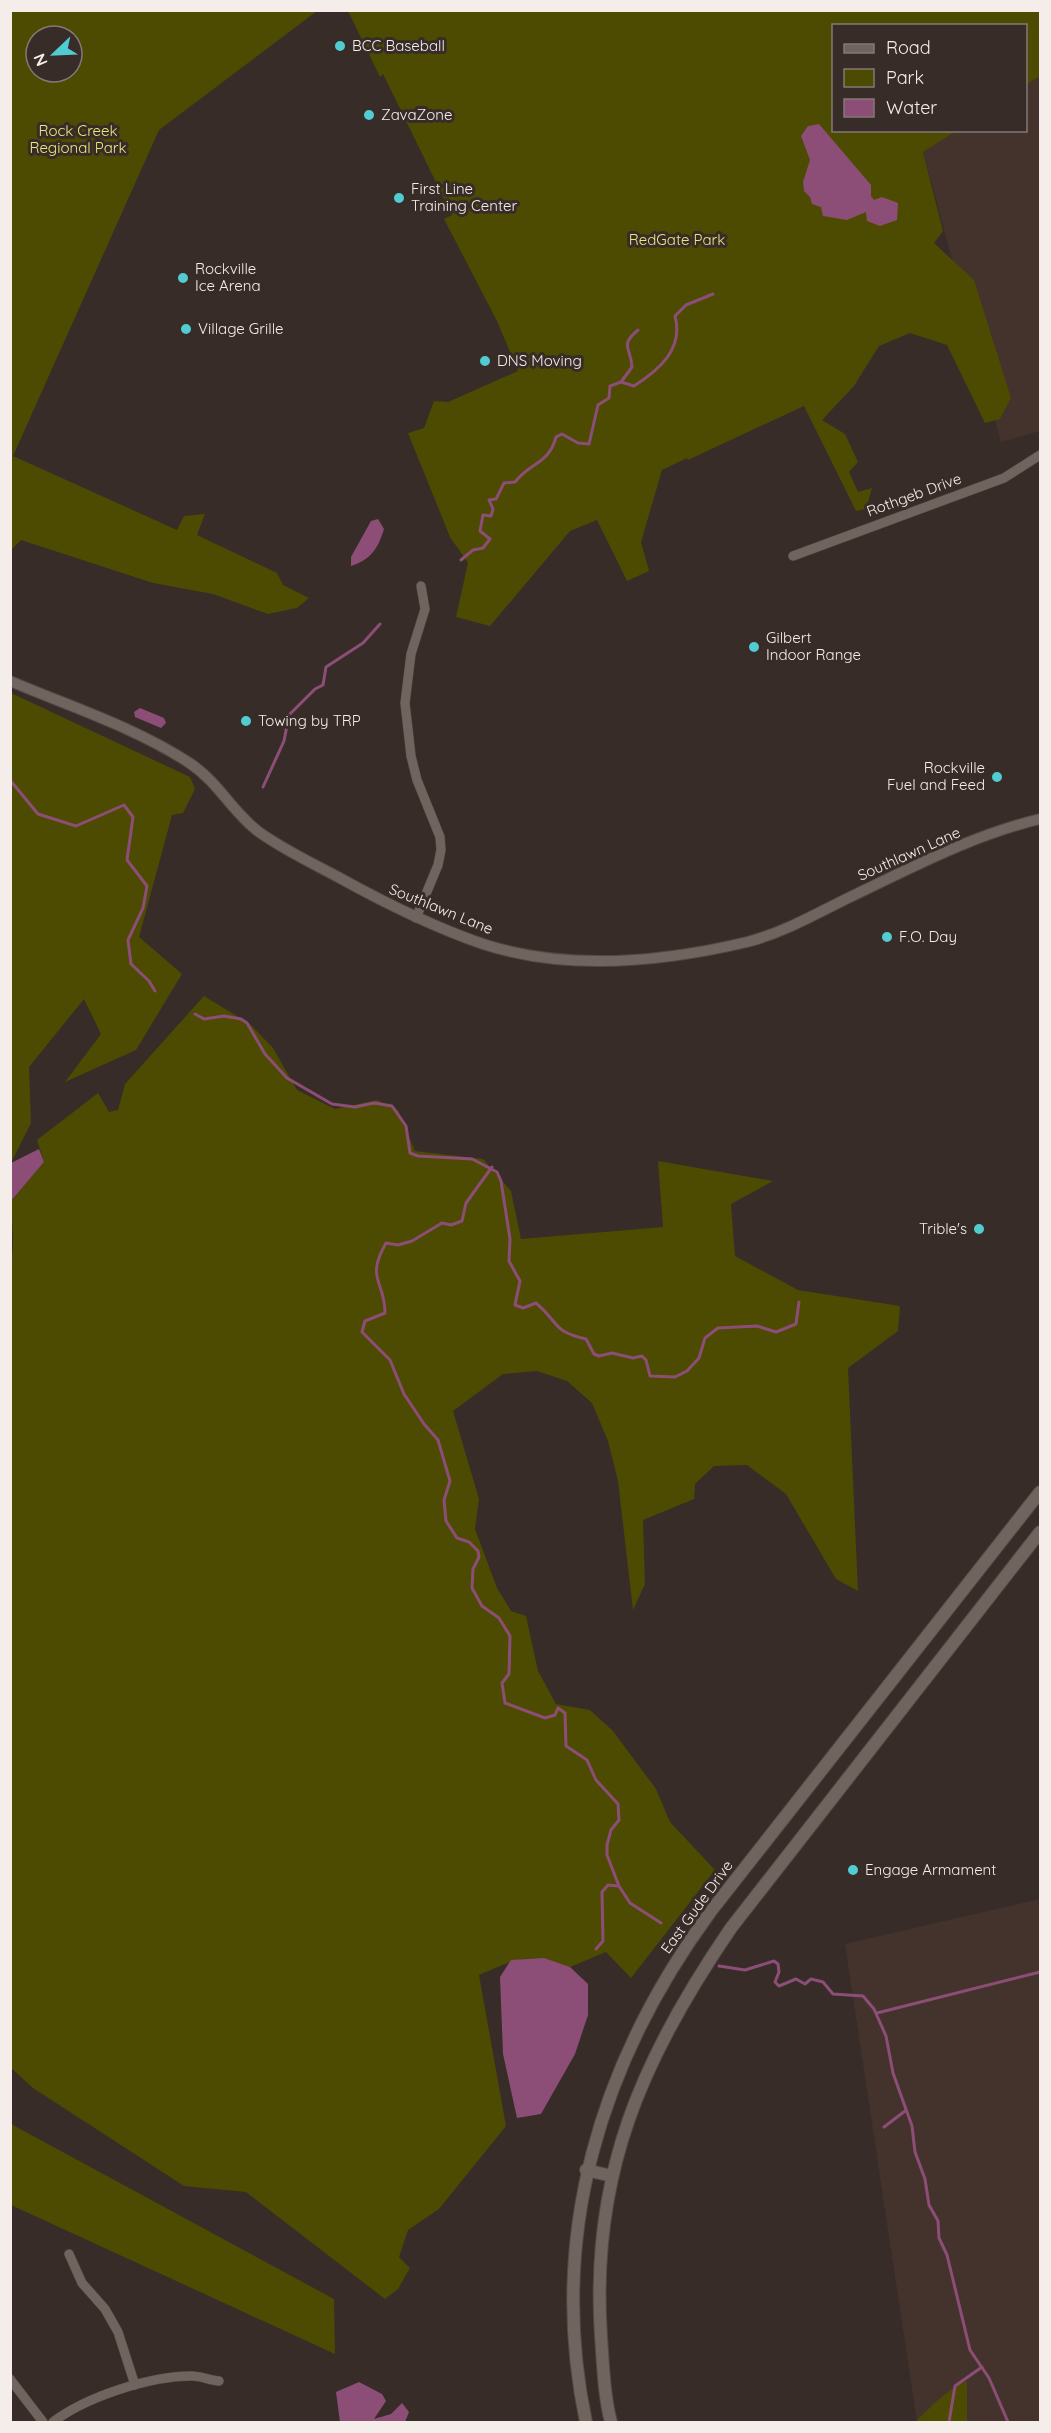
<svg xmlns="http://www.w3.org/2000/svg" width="1051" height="2433" font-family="Quicksand,sans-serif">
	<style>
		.built { fill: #44332c }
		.green { fill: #4d4a02; fill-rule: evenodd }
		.water { fill: #8c4e77 }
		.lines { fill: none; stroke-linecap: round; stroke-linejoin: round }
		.stream { stroke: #8c4e77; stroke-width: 3 }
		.minor-casing { stroke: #514844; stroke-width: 10 }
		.tertiary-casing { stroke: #514844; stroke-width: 12 }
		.secondary-casing { stroke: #514844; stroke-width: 14 }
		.minor { stroke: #70645f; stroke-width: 9 }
		.tertiary { stroke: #70645f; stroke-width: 10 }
		.secondary { stroke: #70645f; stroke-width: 12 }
		.poi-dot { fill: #51ccd3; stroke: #372c28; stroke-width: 2 }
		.labels { text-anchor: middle; stroke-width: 6; stroke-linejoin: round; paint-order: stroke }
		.poi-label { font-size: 15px; fill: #f4edea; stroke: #372c28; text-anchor: start }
		.park-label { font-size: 15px; fill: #ece77d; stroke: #372c28 }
		.street-label { font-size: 15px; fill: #f4edea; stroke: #372c28 }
	</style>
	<rect width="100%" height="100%" fill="#372c28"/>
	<g class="built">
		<path d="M1040,76V431L1001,442L923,151L956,131L1026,130V85Z"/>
		<path d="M1040,1899V2422H917L845,1944Z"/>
	</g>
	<g class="green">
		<path d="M10,11H317L159,130L13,456L177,530L184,516L205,514L197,535L277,573L283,585L309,598L297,608L268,614L213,594L153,583L21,540L11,550ZM36,36H72V72H36Z"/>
		<path d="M348,11H1040V76L1026,85V26H834V130L956,131L923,152L943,231L934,243L974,280L1011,398L1000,419L985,423L947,345L910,333L879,346L854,386L822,420L845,434L858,462L849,472L858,492L872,488L866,509L856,511L804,406L688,460L687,458L662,470L641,542L649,571L627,581L597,520L570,531L490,626L456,617L468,563L450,537L408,433L424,428L434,401L448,402L518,371L497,321L444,219L452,215L383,74L380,77Z"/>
		<path d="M11,693L190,777L195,789L183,813L172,815L139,937L182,974L136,1050L65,1082L101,1034L84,999L29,1067L31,1123L11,1163Z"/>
		<path d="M204,996L250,1024L273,1048L297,1090L335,1109L377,1100L398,1110L415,1151L483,1159L511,1191L521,1239L663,1227L658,1161L773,1181L731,1204L735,1256L798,1290L900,1306L898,1331L848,1368L858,1591L836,1579L786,1494L747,1465L714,1466L695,1484L694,1499L643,1520L645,1584L633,1610L618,1481L608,1441L592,1403L567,1381L537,1371L503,1374L453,1411L479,1499L475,1529L497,1588L511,1611L526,1616L538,1671L556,1704L590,1710L613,1731L656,1789L670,1822L715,1870L631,1978L606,1952L570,1967C530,1953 517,1958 479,1975L506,2126L439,2209L408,2230L399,2257L410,2268L398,2289L385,2299L246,2192L184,2186L33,2088L11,2068L10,1261C16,1252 11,1215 11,1201L44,1162L37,1140L98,1093L109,1112L118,1110L125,1084Z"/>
		<path d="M11,2124L334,2299L335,2354L11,2205Z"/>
		<path d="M967,2381V2422H915C931,2407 946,2390 967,2381Z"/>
	</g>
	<g class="water">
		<path d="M819,124L871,185V196L874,200L882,197L898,203L897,220L880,226L867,221L866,212L847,220L823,216L821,207L812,204L810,197L804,191L803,182L810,160L801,136L808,126Z"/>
		<path d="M378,519L384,529C378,549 370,560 351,566V557L371,521Z"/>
		<path d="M140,708L164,718L166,723L161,728L135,717L134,712Z"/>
		<path d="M39,1149L44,1162L11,1201V1163Z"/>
		<path d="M544,1958L570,1967L588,1984V2015L575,2054L541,2114L517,2118L503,2054L500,1977L511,1960Z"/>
		<path d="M359,2382L382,2394L386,2401L374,2419L391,2414L402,2403L409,2412L405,2422H340L336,2392Z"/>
	</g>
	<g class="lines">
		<g class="stream">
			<path d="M621,382L632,367C631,347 619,346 638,330"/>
			<path d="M461,560L473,550L483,548L490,539L480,531L483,515L491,516L493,509L489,500L496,499L504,483L515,482C531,462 549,464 556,437L562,434L578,443L589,444L598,405L609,398L610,386L621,382L634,386C659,370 684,349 675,316L686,305L713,294"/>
			<path d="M10,780L38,814L76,826L124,805L133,817L127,860L147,886L143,908L128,940L131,964L149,981L155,991"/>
			<path d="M263,787L284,741L289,715L315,689L323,685L326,667L363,643L380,624"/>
			<path d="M195,1014L204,1019L224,1016L241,1019L247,1023L265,1054L287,1078L332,1104L355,1107L374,1103L392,1106L406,1126L410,1153L418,1156L472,1159L497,1172L501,1181L510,1239L509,1261L520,1281L515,1305L523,1308L536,1303C560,1323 551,1331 586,1339L594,1354L599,1356L612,1353L633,1358L642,1356L646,1360L650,1376L675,1377L687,1371L699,1358L705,1338L718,1328L757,1326L776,1332L796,1324L799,1302"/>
			<path d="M492,1167L466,1203L462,1221L451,1225L442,1223L412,1241L398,1245L386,1243C365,1280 385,1280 385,1313L365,1321L362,1332L390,1360L404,1394L424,1424L438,1440L450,1481L444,1500L446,1521L457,1538L469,1542L478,1551L479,1557L473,1569L472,1588L482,1606L499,1618L510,1636L509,1674L502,1683L505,1703L545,1718L555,1715L558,1708L565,1713L566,1746L587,1760L596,1780L618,1804L619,1820L611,1830L607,1845V1855L619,1886L630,1903L661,1923"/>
			<path d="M596,1949L603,1941L602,1892L608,1885L618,1886"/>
			<path d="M719,1966L745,1970L774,1961L778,1964L779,1972L775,1982L779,1986L796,1979L805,1984L811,1979L823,1982L833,1994L863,1996L874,2009L886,2036L893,2073L912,2126L915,2152L925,2179L929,2205L938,2221L939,2238L947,2255L970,2350L989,2378L1008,2422"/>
			<path d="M877,2013L1040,1972"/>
			<path d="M884,2127L905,2111"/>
			<path d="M949,2422L955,2386L982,2367"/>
		</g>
		<g class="minor-casing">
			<g id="minor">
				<path d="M793,556L1004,478L1040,455"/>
				<path d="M416,918L438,865L441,850L440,837L417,780L411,756L405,703L411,654L425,609L421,586"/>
				<path d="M69,2254L82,2283L105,2309L118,2332L135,2385"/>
				<path d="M10,2379L43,2422"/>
				<path d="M53,2422C86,2397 149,2376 192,2376C200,2376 210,2380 219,2381"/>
			</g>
		</g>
		<g class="tertiary-casing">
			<path id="tertiary" d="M10,681C71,707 137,728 191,764C219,783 233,813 259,832C284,850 312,863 338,877C385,903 433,927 483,944C566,971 663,962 747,942C782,933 814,915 846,899C909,869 972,835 1040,819"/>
		</g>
		<g class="secondary-casing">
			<g id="secondary">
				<path d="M586,2170L612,2176"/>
				<path d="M586,2422C547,2237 600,2062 711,1911L1040,1492"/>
				<path d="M611,2422C604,2396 603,2364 601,2336C590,2175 642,2058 731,1928L1040,1532"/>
			</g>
		</g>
		<use href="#minor" class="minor"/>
		<use href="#tertiary" class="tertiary"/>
		<use href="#secondary" class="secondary"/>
	</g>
	<g class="poi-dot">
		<circle cx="340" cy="46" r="6"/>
		<circle cx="369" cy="115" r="6"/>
		<circle cx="399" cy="198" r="6"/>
		<circle cx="183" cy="278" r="6"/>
		<circle cx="186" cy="329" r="6"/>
		<circle cx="485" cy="361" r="6"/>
		<circle cx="754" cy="647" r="6"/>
		<circle cx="246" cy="721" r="6"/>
		<circle cx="997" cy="777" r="6"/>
		<circle cx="887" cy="937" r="6"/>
		<circle cx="979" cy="1229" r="6"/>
		<circle cx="853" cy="1870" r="6"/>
	</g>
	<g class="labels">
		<g class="poi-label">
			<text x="352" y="51">BCC Baseball</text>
			<text x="381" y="120">ZavaZone</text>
			<text x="411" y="194">First Line<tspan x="411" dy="17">Training Center</tspan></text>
			<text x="195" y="274">Rockville<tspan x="195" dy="17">Ice Arena</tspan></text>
			<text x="198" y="334">Village Grille</text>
			<text x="497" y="366">DNS Moving</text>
			<text x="766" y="643">Gilbert<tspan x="766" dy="17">Indoor Range</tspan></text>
			<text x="258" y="726">Towing by TRP</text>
			<text x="985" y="773" text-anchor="end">Rockville<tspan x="985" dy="17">Fuel and Feed</tspan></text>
			<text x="899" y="942">F.O. Day</text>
			<text x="967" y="1234" text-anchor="end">Trible's</text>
			<text x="865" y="1875">Engage Armament</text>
		</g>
		<g class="park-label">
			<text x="78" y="136">Rock Creek<tspan x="78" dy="17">Regional Park</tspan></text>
			<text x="677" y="245">RedGate Park</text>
		</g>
		<g class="street-label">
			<text transform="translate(914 495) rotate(-20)" y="5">Rothgeb Drive</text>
			<text transform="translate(909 854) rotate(-24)" y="5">Southlawn Lane</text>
			<text transform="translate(441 909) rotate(22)" y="5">Southlawn Lane</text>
			<text transform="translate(697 1907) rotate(-54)" y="5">East Gude Drive</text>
		</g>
	</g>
	<rect width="1051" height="2433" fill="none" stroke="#f4edea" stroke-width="24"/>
	<rect x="832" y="24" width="195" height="108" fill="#372c28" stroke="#837976" stroke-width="1.5"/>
	<rect x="844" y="44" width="30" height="9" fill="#70645f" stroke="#837976" stroke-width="1.5"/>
	<text x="886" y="54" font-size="18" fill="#f4edea">Road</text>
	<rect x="844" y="69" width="30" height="18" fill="#4d4a02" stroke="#837976" stroke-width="1.5"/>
	<text x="886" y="84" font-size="18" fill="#f4edea">Park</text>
	<rect x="844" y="99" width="30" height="18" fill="#8c4e77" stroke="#837976" stroke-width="1.5"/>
	<text x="886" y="114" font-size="18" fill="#f4edea">Water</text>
	<g transform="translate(54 54) rotate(247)"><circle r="28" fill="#372c28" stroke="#837976" stroke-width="1.5"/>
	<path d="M0-4.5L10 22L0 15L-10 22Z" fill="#51ccd3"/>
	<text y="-9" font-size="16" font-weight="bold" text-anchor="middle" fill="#f4edea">N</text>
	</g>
</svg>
